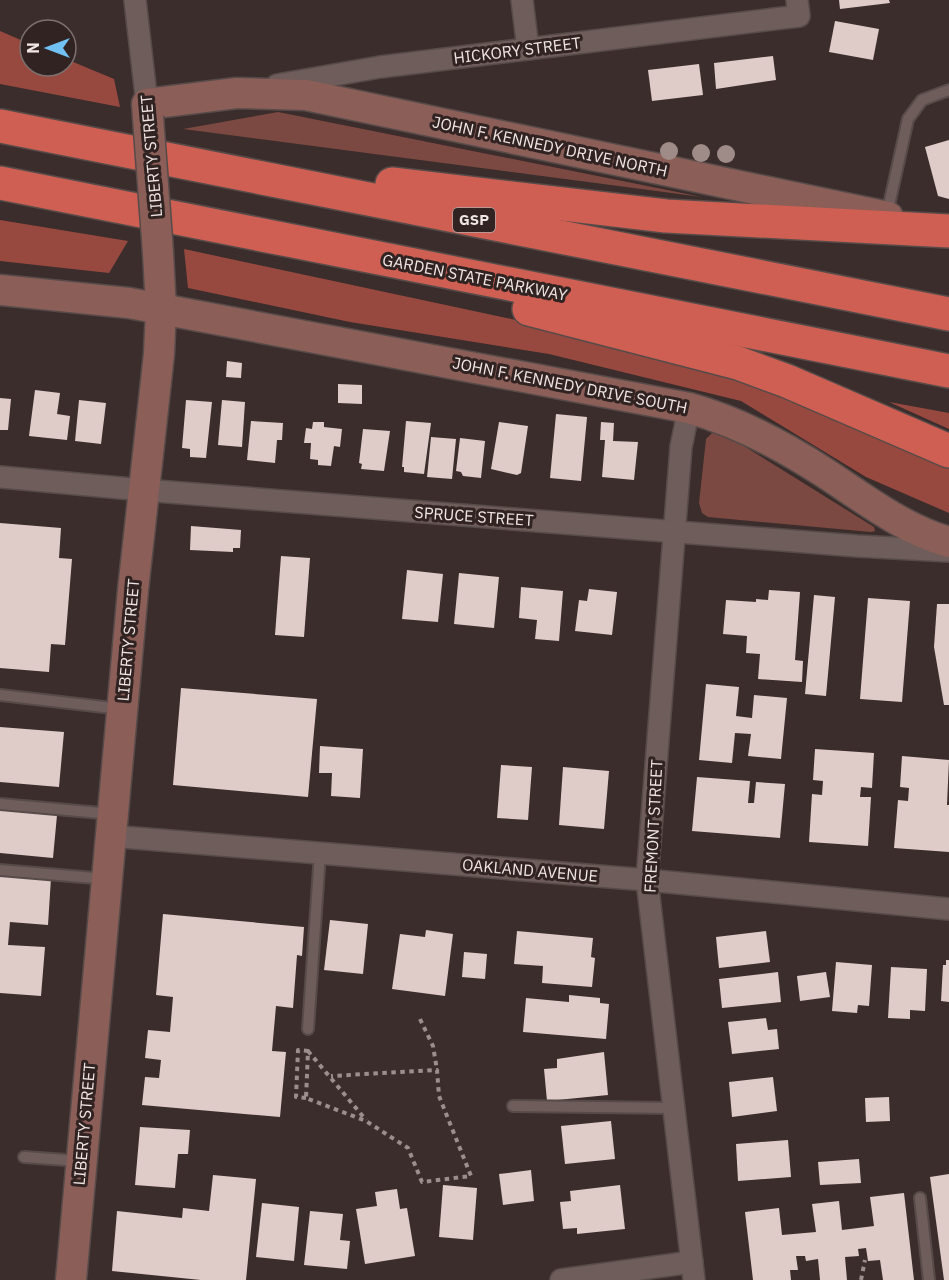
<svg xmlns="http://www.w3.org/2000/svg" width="949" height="1280" font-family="'IBM Plex Sans',sans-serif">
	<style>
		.green { fill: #7b4942 }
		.forest { fill: #974940 }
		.building { fill: #dfccc9 }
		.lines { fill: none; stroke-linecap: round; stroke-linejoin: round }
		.lane-casing { stroke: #574b49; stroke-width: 14 }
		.street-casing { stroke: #574b49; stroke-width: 24 }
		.secondary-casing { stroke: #574b49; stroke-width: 33 }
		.highway-casing { stroke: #574b49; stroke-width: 36 }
		.path { stroke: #9b8f8d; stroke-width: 4; stroke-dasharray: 4.5 4.5; stroke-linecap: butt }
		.lane { stroke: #6e5d5b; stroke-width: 10 }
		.street { stroke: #6e5d5b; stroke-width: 21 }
		.secondary { stroke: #8b5e58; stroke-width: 30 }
		.highway { stroke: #ce5f52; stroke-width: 33 }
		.secondary-bridge-casing { stroke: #574b49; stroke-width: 33; stroke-linecap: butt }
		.secondary-bridge { stroke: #8b5e58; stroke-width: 30 }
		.tree { fill: #9f8b88 }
		.labels { text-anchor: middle; stroke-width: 6; stroke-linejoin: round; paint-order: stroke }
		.shield { fill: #312321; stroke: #b6aba9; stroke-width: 1.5 }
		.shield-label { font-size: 15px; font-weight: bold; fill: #efe5e3 }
		.street-label { font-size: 16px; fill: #efe5e3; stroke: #312321 }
	</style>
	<rect width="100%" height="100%" fill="#3b2d2b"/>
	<g class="green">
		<path d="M278,112L702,197L183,129Z"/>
		<path d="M714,431H720L874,527L875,531L871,532L708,517L702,513L699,503L706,439Z"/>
	</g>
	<g class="forest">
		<path d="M0,31L30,44V66H66V59L114,79L120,107L0,84Z"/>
		<path d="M0,220L128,241L109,273L0,261Z"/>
		<path d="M184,249L628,344L762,384L949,466V513L866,477L741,401L549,354L350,322L188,288Z"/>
		<path d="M889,402L949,413V429Z"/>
	</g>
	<g class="building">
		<path d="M839,0H889L890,3L840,9Z"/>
		<path d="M835,21L879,29L873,60L829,52Z"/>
		<path d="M773,56L776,80L716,89L714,63Z"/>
		<path d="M699,64L703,95L652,101L648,70Z"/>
		<path d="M949,140V199L938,196L925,147Z"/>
		<path d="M227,361L242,363L241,378L226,377Z"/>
		<path d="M338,384L362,385V404L338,403Z"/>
		<path d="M35,390L60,393L57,414L70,416L67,440L29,436Z"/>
		<path d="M0,398L11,399L8,430H0Z"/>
		<path d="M79,400L106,403L101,444L75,441Z"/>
		<path d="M186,400L212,402L206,458L190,457V449L182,448Z"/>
		<path d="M222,400L245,402L242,447L218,445Z"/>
		<path d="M556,414L587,417L581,481L550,478Z"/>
		<path d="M251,421L283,423L282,440H277L275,463L247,460Z"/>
		<path d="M406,421L431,423L424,474L404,472V467H402Z"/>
		<path d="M313,422H324V427L342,429L340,447L334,446L331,466L318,465V460L310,459L311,443H304L306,428L312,429Z"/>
		<path d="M499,422L528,426L521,473L517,475L491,469Z"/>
		<path d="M601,422L614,423L613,441L638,442L634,480L602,477L605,440H600Z"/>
		<path d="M363,429L390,431L384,471L361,469L362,464L359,463Z"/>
		<path d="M431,437L456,439L452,479L427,477Z"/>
		<path d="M460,438L485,441L481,478L463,476L461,472L456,471Z"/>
		<path d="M0,523L61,528L59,558L72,559L65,645L51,644L49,672L0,668Z"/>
		<path d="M191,526L241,530L240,548H233V552L190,550Z"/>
		<path d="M281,556L310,558L304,637L275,635Z"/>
		<path d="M407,570L443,574L438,622L402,619Z"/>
		<path d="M459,573L499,577L494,628L454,624Z"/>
		<path d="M521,587L563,591L559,641L535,639L537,620L519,618Z"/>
		<path d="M589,589L617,592L612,635L575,631L579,600L587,601Z"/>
		<path d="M769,590L800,592L795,660L803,661L802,682L758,679L760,654L746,653L747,636L723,634L726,600L756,602V599L768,600Z"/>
		<path d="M814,595L835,597L826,696L805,694Z"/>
		<path d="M868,598L910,601L902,702L860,699Z"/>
		<path d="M937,604H949V705H944L934,647Z"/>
		<path d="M706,684L739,687L736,716L752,718L754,695L787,698L781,759L748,756L751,734L735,733L732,763L699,760Z"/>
		<path d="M181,688L317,699L308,797L173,785Z"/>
		<path d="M0,727L64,732L59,787L0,782Z"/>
		<path d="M320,746L363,749L360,798L331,796L332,773H319Z"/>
		<path d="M815,749L874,753L872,788L861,787L860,797H871L868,846L809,842L812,794L822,795L823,781L813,780Z"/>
		<path d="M902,756L949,760L947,805H949V852L894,848L898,800L908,801L909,788L900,787Z"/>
		<path d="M501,765L532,767L528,820L497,818Z"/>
		<path d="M563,767L609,771L604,829L559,825Z"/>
		<path d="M697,777L750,781L748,803H754L756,782L785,784L780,838L692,831Z"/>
		<path d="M0,809L57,815L53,858L0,853Z"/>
		<path d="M0,874L51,878L48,925L10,922L8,945L45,947L41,996L0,993Z"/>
		<path d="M163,914L304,927L302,956L297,955L293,1008L276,1006L272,1051L286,1052L280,1117L142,1105L145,1077L159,1078L161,1060L145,1058L148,1030L170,1032L173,997L156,995Z"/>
		<path d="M330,920L368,924L363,974L324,970Z"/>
		<path d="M426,930L453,934L445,996L392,989L400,934L425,937Z"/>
		<path d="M517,931L593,938L591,957L595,958L592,987L542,983L543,966L514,964Z"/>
		<path d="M766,931L770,962L719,968L716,937Z"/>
		<path d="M464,952L487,954L485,979L462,977Z"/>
		<path d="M946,960H949V1002L941,1001L943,965H946Z"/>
		<path d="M836,962L872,965L869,1006L858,1005L857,1013L832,1011Z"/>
		<path d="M891,967L927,969L925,1011L910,1010V1019L888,1018Z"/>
		<path d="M778,972L781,1002L722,1008L719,979Z"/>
		<path d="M826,972L830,997L800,1001L797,976Z"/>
		<path d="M569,995L600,998V1003L609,1004L606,1039L523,1032L526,998L569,1002Z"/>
		<path d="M766,1018L768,1030L777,1029L779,1049L732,1054L728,1022Z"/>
		<path d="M604,1052L608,1095L547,1101L544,1069L557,1068V1059Z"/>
		<path d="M773,1077L777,1111L732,1117L729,1082Z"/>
		<path d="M889,1097L890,1121L866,1122L865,1098Z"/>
		<path d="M611,1121L615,1159L565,1164L561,1126Z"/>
		<path d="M140,1127L190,1130L188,1154H178L175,1188L135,1185Z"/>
		<path d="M788,1140L791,1177L738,1181L736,1144Z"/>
		<path d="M859,1159L861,1183L820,1185L818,1162Z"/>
		<path d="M531,1170L534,1201L503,1205L499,1174Z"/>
		<path d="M949,1174V1280H944L930,1177Z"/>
		<path d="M213,1175L256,1179L246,1280H201L112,1271L117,1211L182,1218L183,1208L209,1211Z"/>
		<path d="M443,1185L477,1188L473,1240L439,1237Z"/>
		<path d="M620,1185L625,1229L577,1234V1228L563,1229L560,1202L571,1201L570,1191Z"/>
		<path d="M397,1189L400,1209L407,1208L415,1256L365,1264L356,1209L377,1206L375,1192Z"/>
		<path d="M904,1193L914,1280H883L880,1260L868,1261L866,1248L858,1249L859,1256L845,1257L847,1280H820L818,1259L806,1261L805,1256H796L798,1270H790L791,1280H753L745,1212L779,1208L782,1235L816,1232L812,1204L839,1201L842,1230L874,1226L870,1197Z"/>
		<path d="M262,1203L299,1207L294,1261L256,1257Z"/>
		<path d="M310,1211L343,1214L340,1240L350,1241L347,1269L304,1265Z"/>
	</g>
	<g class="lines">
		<g class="lane-casing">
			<g id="lane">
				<path d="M887,214L908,119L922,100L949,90"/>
				<path d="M0,695L121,709"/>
				<path d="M0,804L112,814"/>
				<path d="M0,870L106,879"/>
				<path d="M308,1029L320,853"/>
				<path d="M513,1106L673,1108"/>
				<path d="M24,1157L80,1161"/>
				<path d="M920,1198L929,1280"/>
			</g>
		</g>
		<g class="street-casing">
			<g id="street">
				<path d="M135,0L147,104"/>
				<path d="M522,0L528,49"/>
				<path d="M277,85L380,67L799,16L797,0"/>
				<path d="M689,408L681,447L647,880L694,1280"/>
				<path d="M0,477L143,490L857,546L949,551"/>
				<path d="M110,836L647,880L949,909"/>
				<path d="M561,1280L692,1262"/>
			</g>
		</g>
		<g class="secondary-casing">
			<g id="secondary">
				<path d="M148,117L147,104L237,93L306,95L888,217"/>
				<path d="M0,290L129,303L689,408C739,422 782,445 825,473C865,499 903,529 949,542"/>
				<path d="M71,1280L133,590L159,354L161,309L158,252"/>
			</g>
		</g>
		<g class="highway-casing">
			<g id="highway">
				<path d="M0,126L949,314"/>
				<path d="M0,183L949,371"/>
				<path d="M392,184L666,216L949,231"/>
				<path d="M529,309L738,363L787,381L949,451"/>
			</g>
		</g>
		<g class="path">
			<path d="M420,1019L433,1046L437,1070"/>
			<path d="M308,1051L366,1120"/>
			<path d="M306,1098L296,1097L298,1050L308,1051L306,1098L366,1121L408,1148L422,1182L471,1176L439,1096L437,1070L331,1076"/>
			<path d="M861,1280L865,1260"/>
		</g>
		<use href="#lane" class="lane"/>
		<use href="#street" class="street"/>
		<use href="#secondary" class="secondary"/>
		<use href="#highway" class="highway"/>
		<g class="secondary-bridge-casing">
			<path id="secondary-bridge" d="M148,117L158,252"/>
		</g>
		<use href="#secondary-bridge" class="secondary-bridge"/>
	</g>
	<g class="tree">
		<circle cx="669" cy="151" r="9"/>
		<circle cx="701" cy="153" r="9"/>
		<circle cx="726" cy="154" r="9"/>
	</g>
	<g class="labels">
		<rect class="shield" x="453" y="208" width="42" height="24" rx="4.5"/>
		<g class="shield-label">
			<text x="474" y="225">GSP</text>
		</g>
		<g class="street-label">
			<text transform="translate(517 50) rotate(-7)" y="6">HICKORY STREET</text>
			<text transform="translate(550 146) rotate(12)" y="6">JOHN F. KENNEDY DRIVE NORTH</text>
			<text transform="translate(151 156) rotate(-95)" y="6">LIBERTY STREET</text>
			<text transform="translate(475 277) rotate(11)" y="6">GARDEN STATE PARKWAY</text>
			<text transform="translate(570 385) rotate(11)" y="6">JOHN F. KENNEDY DRIVE SOUTH</text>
			<text transform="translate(474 516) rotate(4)" y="6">SPRUCE STREET</text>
			<text transform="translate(128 640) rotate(-85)" y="6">LIBERTY STREET</text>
			<text transform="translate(653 826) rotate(-87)" y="6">FREMONT STREET</text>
			<text transform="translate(530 870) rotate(5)" y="6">OAKLAND AVENUE</text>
			<text transform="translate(84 1124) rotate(-85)" y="6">LIBERTY STREET</text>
		</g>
	</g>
	<g transform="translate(48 48) rotate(270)"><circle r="28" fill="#312321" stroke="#7d716f" stroke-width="1.5"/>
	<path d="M0-4.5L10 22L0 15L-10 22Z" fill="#71c1f5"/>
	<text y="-9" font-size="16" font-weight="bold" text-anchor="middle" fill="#efe5e3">N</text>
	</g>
</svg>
